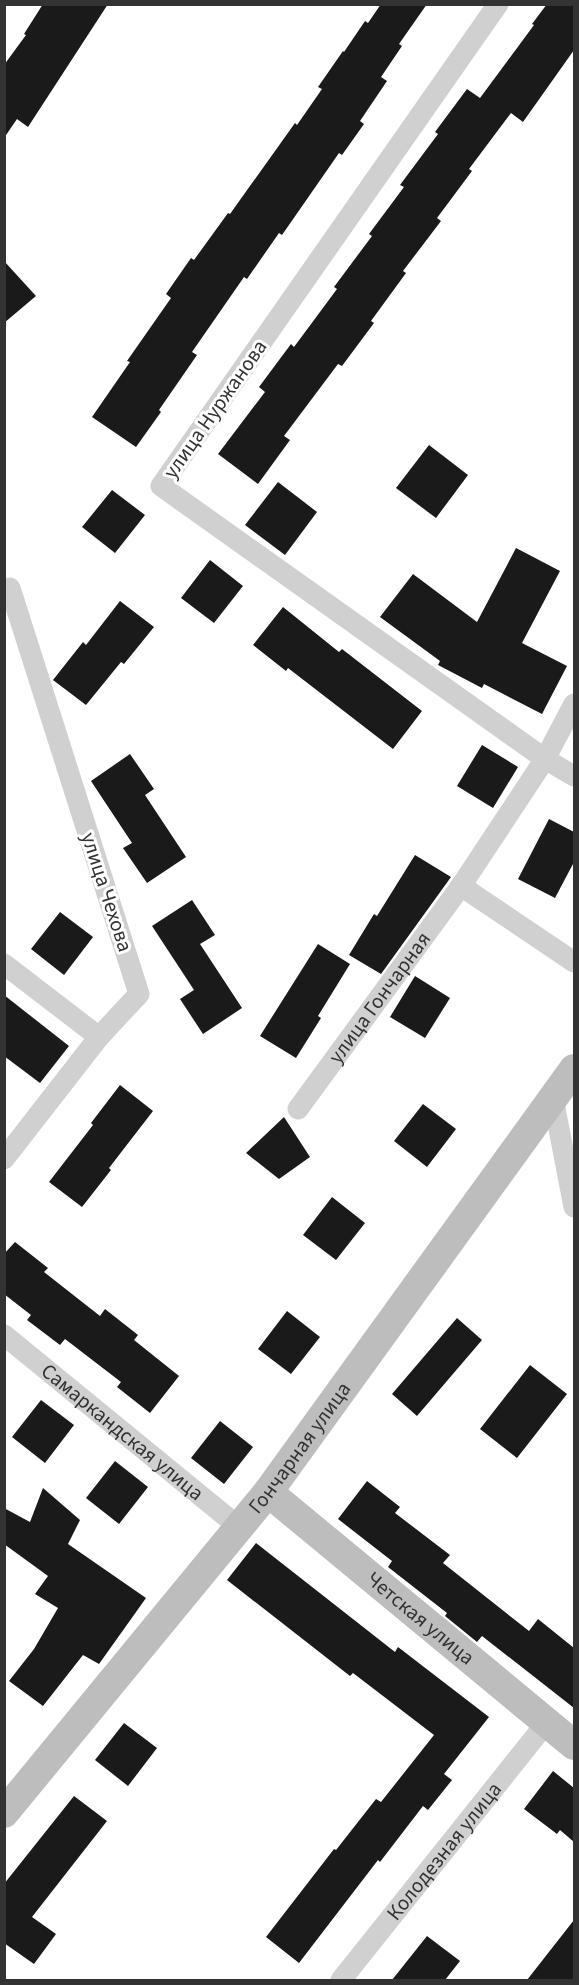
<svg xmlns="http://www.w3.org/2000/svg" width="579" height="1985" font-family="'Source Sans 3',sans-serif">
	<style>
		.building { fill: #1a1a1a }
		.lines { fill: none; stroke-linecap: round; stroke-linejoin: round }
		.street { stroke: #d0d0d0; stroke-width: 21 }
		.secondary { stroke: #bdbdbd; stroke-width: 30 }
		.labels { text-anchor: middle; stroke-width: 6; stroke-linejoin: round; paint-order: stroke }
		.street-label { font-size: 21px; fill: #333; stroke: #fff }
	</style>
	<rect width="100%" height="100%" fill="#fff"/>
	<g class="building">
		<path d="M43,4H108L28,127L17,119L4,138V65L26,35L24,34Z"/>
		<path d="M381,4H427L399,44L402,46L381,77L387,81L360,121L364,124L342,155L339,153L282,235L279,233L247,279L244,277L192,352L197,355L159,410L161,412L136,447L92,417L130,362L127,361L171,298L166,294L191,258L194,260L228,213L230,214L295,123L297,125L322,89L318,87L343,51L344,52L365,21L368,23Z"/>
		<path d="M547,4H574V50L523,122L511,113L469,169L472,171L437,218L441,221L403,271L406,273L371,321L374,323L342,366L338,364L284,436L290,440L258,484L218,454L265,392L259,387L291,344L294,347L337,289L334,287L372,236L369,234L404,187L400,185L438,134L435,132L467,89L480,98L534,25L532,24Z"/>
		<path d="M4,261L36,296L4,323Z"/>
		<path d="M429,445L468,475L436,518L396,488Z"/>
		<path d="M278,482L317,512L285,555L245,525Z"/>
		<path d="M112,490L145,515L115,553L82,527Z"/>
		<path d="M516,548L560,571L522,643L567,666L542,714L484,684L482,688L438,665L440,661L380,617L413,574L477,622Z"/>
		<path d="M210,560L243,586L214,623L181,598Z"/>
		<path d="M120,601L154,627L124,664L121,662L86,705L53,680L83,642L86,645Z"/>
		<path d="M283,607L339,652L342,649L422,711L393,749L288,668L286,671L253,645Z"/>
		<path d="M482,745L518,767L493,808L457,786Z"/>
		<path d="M130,754L154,789L145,795L186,857L147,883L123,848L132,843L91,781Z"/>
		<path d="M549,819L574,832V862L555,898L518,879Z"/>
		<path d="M415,855L451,877L381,974L349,955L374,914L377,916Z"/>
		<path d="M192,900L215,935L200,944L242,1008L203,1034L180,999L194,990L152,926Z"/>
		<path d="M60,912L93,937L64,975L31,949Z"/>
		<path d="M318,944L350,964L318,1016L321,1018L296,1058L260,1036Z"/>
		<path d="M415,976L450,998L425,1038L390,1017Z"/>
		<path d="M4,995L69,1046L40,1083L4,1056Z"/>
		<path d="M120,1085L153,1111L109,1168L111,1170L82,1207L49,1182L93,1125L91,1123Z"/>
		<path d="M423,1104L456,1129L427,1167L394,1141Z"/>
		<path d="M284,1117L310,1157L279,1179L246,1153Z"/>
		<path d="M332,1197L365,1223L336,1260L303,1235Z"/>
		<path d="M15,1242L48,1268L44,1272L100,1316L105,1309L138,1335L134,1340L179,1376L150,1413L117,1387L121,1382L65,1339L60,1345L27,1320L31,1315L4,1294V1254Z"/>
		<path d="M287,1311L320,1337L291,1374L258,1349Z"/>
		<path d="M457,1318L482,1340L417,1416L392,1394Z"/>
		<path d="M530,1365L567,1394L517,1458L480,1429Z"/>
		<path d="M41,1400L74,1425L45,1463L12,1437Z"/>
		<path d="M220,1421L253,1447L224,1484L191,1458Z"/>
		<path d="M115,1461L148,1487L119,1524L86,1498Z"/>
		<path d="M367,1481L400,1507L395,1513L450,1555L443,1563L529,1631L538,1619L574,1648V1708L482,1636L477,1642L445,1616L447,1613L388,1567L392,1561L338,1519Z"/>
		<path d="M43,1488L80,1520L68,1544L146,1598L99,1664L83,1655L43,1706L9,1681L34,1649L58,1608L35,1594L48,1576L4,1544V1508L30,1522Z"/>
		<path d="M256,1543L395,1652L398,1647L489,1717L444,1774L452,1780L428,1810L423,1806L380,1862L378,1860L299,1963L266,1937L334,1849L336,1850L376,1799L381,1802L434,1735L353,1673L350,1676L227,1580Z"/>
		<path d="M124,1723L157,1748L128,1786L95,1760Z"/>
		<path d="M553,1771L574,1788V1842L560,1830L557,1834L524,1809Z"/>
		<path d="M74,1796L107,1821L32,1917L56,1934L34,1964L4,1943V1884Z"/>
		<path d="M574,1920V1980H527Z"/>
		<path d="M427,1936L460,1961L445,1980H392Z"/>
	</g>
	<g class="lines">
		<g class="street">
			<path d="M498,4L161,486L545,759L574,776"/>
			<path d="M461,886L574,962"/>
			<path d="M4,964L99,1037"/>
			<path d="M553,1098L574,1207"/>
			<path id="s1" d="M298,1109L461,886L545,759L574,704"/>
			<path d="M4,1159L99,1037L139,994L10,588"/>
			<path id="s2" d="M4,1335L240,1528"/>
			<path id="s3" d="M341,1980L547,1722"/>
		</g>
		<g class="secondary">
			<path id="s4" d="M268,1492L574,1745"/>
			<path id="s5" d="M4,1813L268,1492L574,1069"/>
		</g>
	</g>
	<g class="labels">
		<g class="street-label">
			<text transform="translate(215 409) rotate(-55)" y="7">улица Нуржанова</text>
			<text transform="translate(107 892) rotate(72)" y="7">улица Чехова</text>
			<text dy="7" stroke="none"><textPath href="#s1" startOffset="138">улица Гончарная</textPath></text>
			<text dy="7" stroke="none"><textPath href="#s2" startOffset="153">Самаркандская улица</textPath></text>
			<text dy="7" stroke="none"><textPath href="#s5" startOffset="470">Гончарная улица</textPath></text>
			<text dy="7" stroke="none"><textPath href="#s4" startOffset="198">Четская улица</textPath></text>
			<text dy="7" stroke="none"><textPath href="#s3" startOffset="165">Колодезная улица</textPath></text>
		</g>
	</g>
	<rect width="579" height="1985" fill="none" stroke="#333333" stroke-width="12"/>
</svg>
